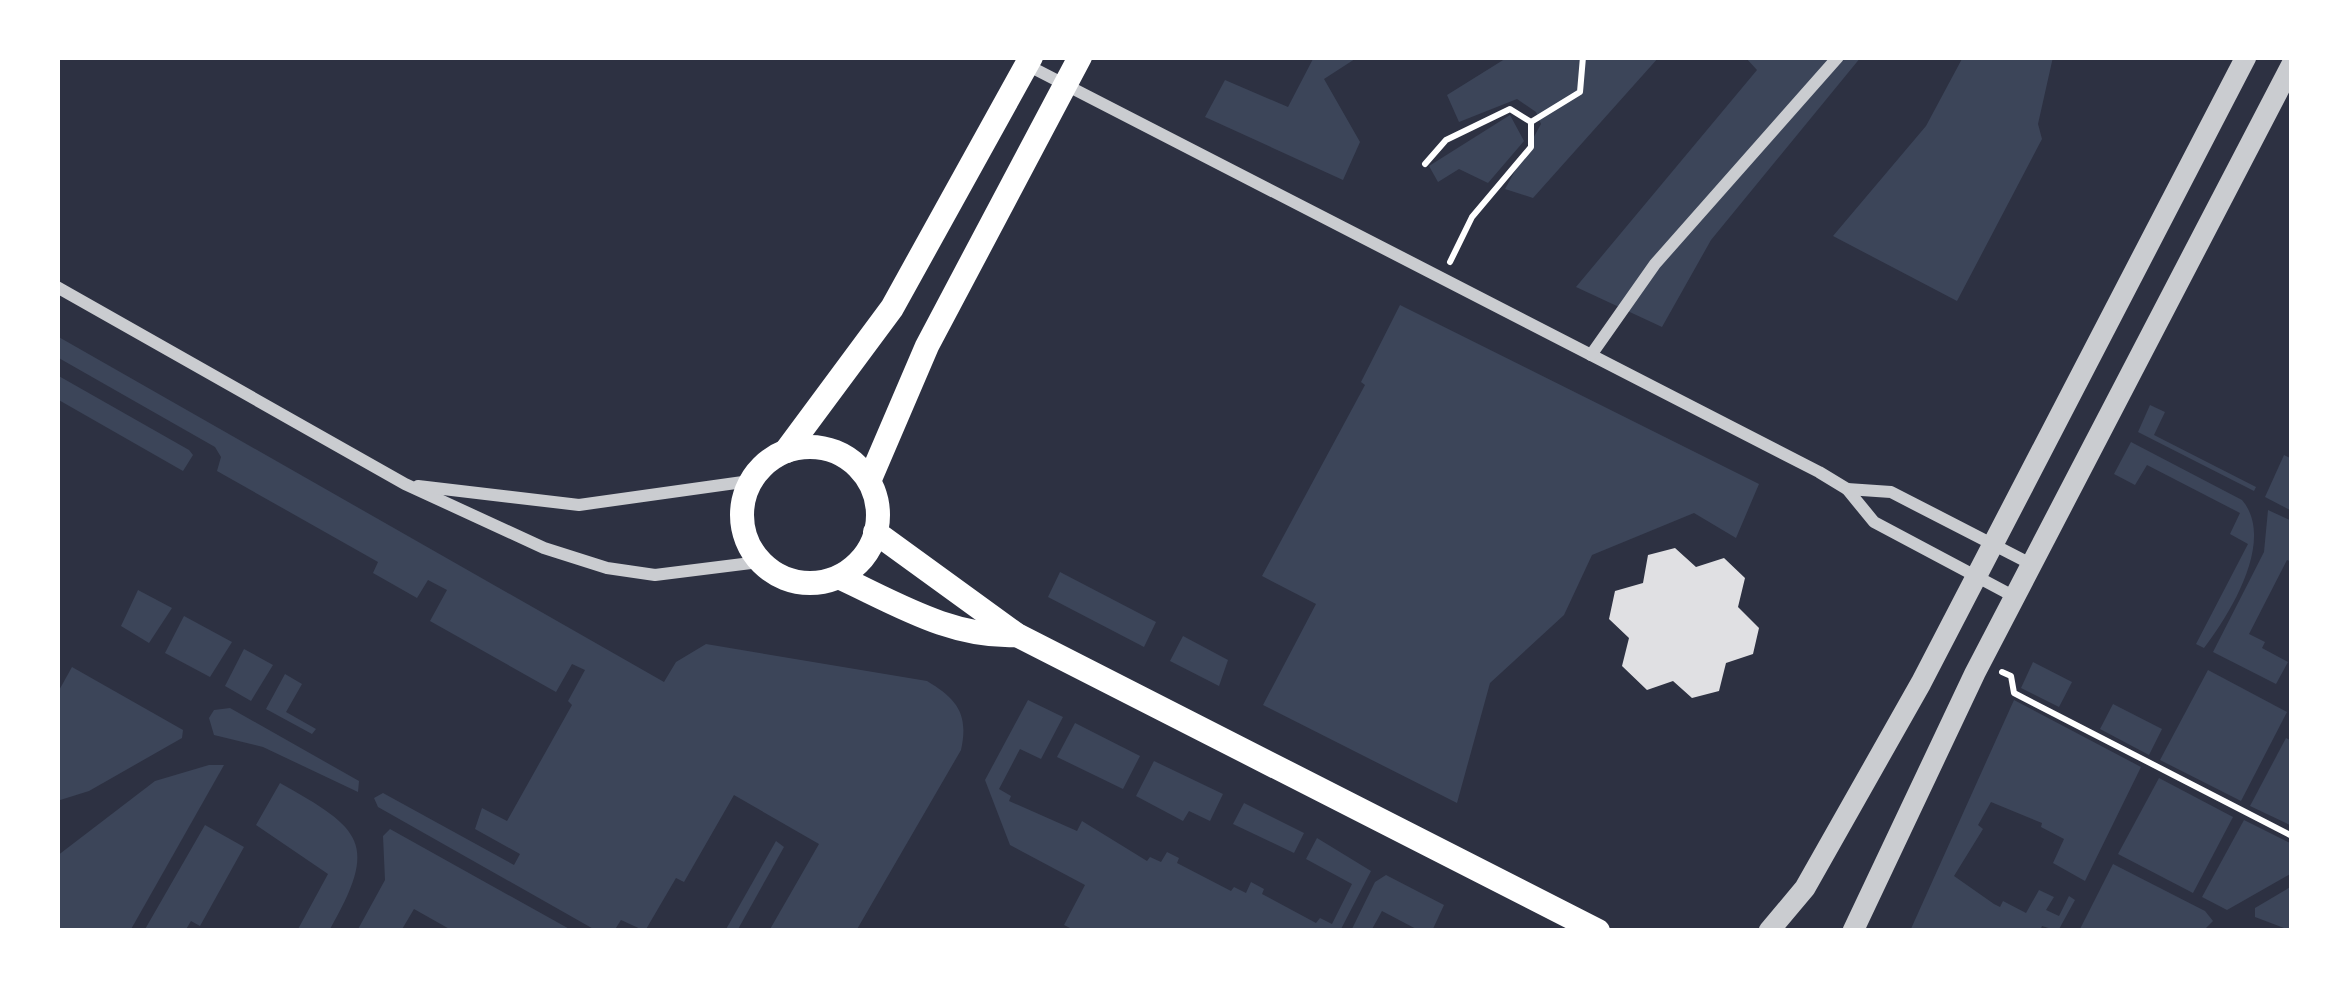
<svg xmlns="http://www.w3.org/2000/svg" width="2349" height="988" font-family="'DM Sans',sans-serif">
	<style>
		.green { fill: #3c4559 }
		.building { fill: #e0e0e3 }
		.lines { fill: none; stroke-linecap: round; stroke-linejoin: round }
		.path { stroke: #fff; stroke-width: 6 }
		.minor { stroke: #caccd0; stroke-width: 12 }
		.tertiary { stroke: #caccd0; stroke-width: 21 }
		.secondary { stroke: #fff; stroke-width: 24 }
	</style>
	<rect width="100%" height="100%" fill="#2d3142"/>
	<g class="green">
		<path d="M1314,57H1358L1324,79L1360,142L1343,180L1205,117L1225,80L1288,107Z"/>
		<path d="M1508,57H1659L1533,198L1505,189L1541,124L1536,112L1517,99L1459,122L1447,95Z"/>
		<path d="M1745,57H1861L1711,240L1662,327L1576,287L1757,70Z"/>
		<path d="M1963,57H2053L2038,124L2042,139L1957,301L1833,236L1926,126Z"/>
		<path d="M1510,115L1524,141L1488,183L1459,169L1438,182L1429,166Z"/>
		<path d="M1400,305L1759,484L1736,538L1694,513L1592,555L1564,615L1490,683L1457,803L1263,705L1316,604L1262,576L1365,385L1361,382Z"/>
		<path d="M57,336L664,682L676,662L706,644L927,681C957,699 969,714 961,750L856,931H769L819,844L734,795L684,882L676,878L645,931L621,920L614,931H597L378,807L374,798L383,793L514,865L520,854L475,829L482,808L507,821L572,705L568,701L585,670L572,664L556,692L430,621L447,590L428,580L417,598L373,573L378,562L217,471L221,457L215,447L57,357Z"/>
		<path d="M57,375L189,450L193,455L183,471L57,399Z"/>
		<path d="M2150,405L2165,412L2154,435L2256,487L2254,491L2138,432Z"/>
		<path d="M2131,442L2242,500C2276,540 2230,614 2204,648L2196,644L2248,544L2230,534L2240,513L2147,465L2135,485L2114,474Z"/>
		<path d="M2284,455L2292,459V511L2265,497Z"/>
		<path d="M2268,510L2292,521V562L2287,560L2249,634L2265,642L2262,648L2288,662L2276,684L2213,652L2264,552Z"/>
		<path d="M1060,572L1156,622L1144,647L1048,597Z"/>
		<path d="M138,590L172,608L149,643L121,626Z"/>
		<path d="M184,616L232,642L210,677L165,653Z"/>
		<path d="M1183,636L1228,660L1219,686L1170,661Z"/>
		<path d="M244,649L273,665L251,701L225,686Z"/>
		<path d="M2033,662L2072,682L2059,707L2021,688Z"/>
		<path d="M72,667L183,730L182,738L89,791L57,801V694Z"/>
		<path d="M2208,670L2287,712L2241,801L2160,760Z"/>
		<path d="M285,674L302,684L286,712L316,729L312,734L266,709Z"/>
		<path d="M1028,700L1063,717L1041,759L1020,749L999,789L1011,796L1009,801L1077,831L1082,821L1147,861L1150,857L1161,862L1167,852L1179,858L1177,863L1231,891L1234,887L1246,893L1251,882L1264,889L1262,894L1316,923L1320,918L1332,924L1352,884L1306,859L1317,838L1371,871L1340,931H1076L1064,925L1085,885L1010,845L985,780Z"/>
		<path d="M2014,700L2141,767L2085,881L2053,863L2064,839L2041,827L2042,823L1991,802L1978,825L1983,829L1954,876L1994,904L2000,907L2003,901L2026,913L2039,890L2054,897L2046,910L2059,916L2069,896L2075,900L2058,931L2042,926L2040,931H1910Z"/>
		<path d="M2113,704L2162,729L2149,755L2100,729Z"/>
		<path d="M230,708L359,781L358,792L263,747L214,735L209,718L214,710Z"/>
		<path d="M1075,723L1140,756L1123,789L1057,757Z"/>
		<path d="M2286,738L2292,741V826L2250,806Z"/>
		<path d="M1154,761L1223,794L1210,821L1189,811L1183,821L1136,796Z"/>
		<path d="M209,765H224L130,931H57V856L155,781Z"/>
		<path d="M2159,778L2233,817L2193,893L2118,854Z"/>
		<path d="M280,783C362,829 380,843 329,931H297L328,874L256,825Z"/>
		<path d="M1244,803L1304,833L1294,853L1233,824Z"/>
		<path d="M2244,820L2292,844V873L2227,910L2202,897Z"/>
		<path d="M205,825L244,847L200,926L191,921L185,931H144Z"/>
		<path d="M390,829L573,931H453L414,909L401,931H357L385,880L383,836Z"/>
		<path d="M776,841L784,847L737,931H725Z"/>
		<path d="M2113,864L2205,911L2213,921L2203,931H2079Z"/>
		<path d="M1386,875L1444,905L1432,931H1420L1382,911L1371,931H1351L1375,882Z"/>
		<path d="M2292,886V931L2255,917V908Z"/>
	</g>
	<path class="building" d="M1675,548L1696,567L1724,558L1745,578L1738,607L1759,628L1753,654L1726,663L1719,691L1692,698L1673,681L1647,690L1622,666L1629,638L1609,619L1615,591L1643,583L1648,555Z"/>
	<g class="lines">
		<g class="path">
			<path d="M1425,164L1446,140L1510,109L1531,122"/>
			<path d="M1450,262L1472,217L1531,147V122L1580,92L1583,57"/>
			<path d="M2002,672L2011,676L2014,693L2292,836"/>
		</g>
		<g class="minor">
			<path d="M1027,65L1819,472L1847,489L1874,522L2015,597"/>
			<path d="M57,287L405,484L544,548L607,568L655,575L759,562"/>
			<path d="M1591,355L1655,264L1838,57"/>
			<path d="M418,486L579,505L750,481"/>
			<path d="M1847,489L1891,492L2031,564"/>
		</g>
		<g class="tertiary">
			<path d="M1769,931L1805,888L1921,683L2246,57"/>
			<path d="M1853,931L1975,673L2292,64"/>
		</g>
		<g class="secondary">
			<circle cx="810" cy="515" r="68"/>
			<path d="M786,451L892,308L1031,57"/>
			<path d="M870,479L927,346L1080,57"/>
			<path d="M875,532L1017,635L1598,931"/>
			<path d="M841,578C897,604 952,638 1017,635"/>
		</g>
	</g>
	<rect width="2349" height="988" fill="none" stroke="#ffffff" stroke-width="120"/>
</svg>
